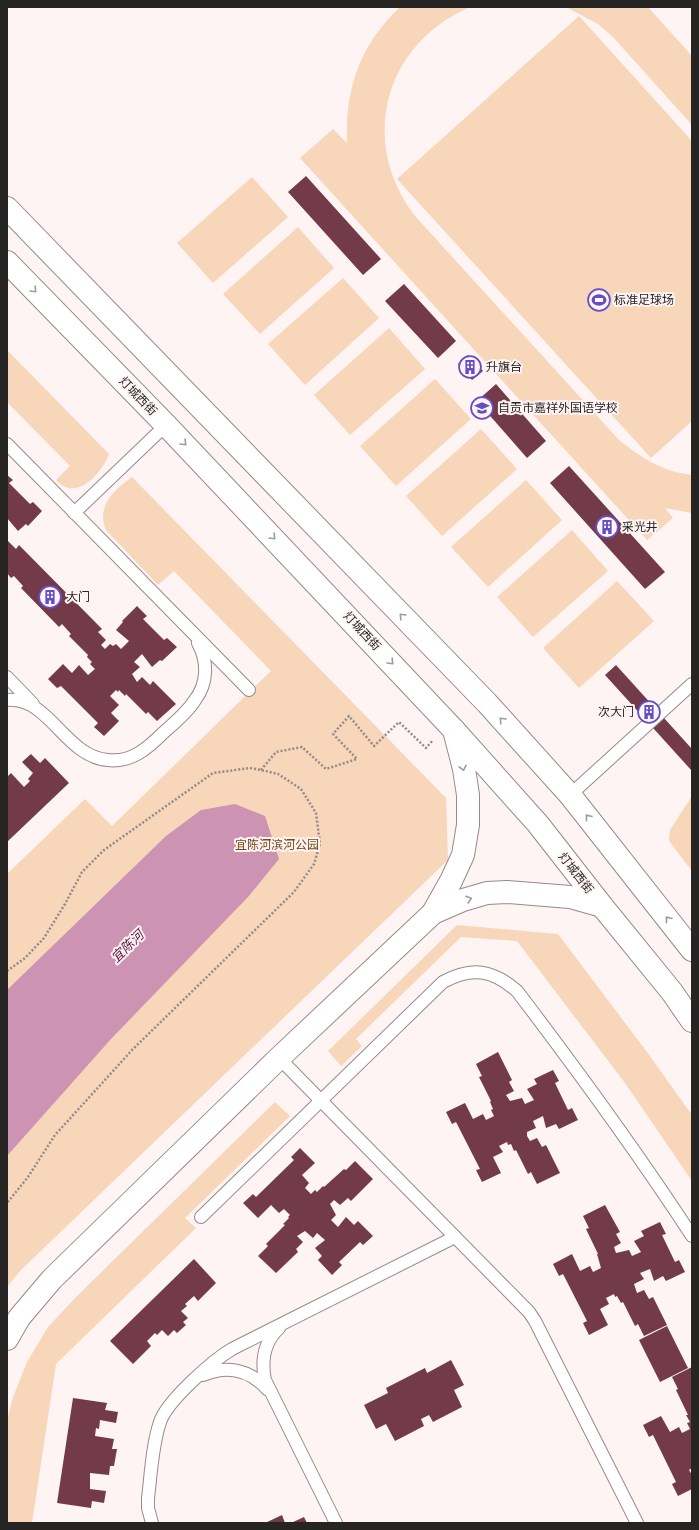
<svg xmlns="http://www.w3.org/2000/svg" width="699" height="1530" font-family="Arial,'Noto Sans SC',sans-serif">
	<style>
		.green { fill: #f7d6b9 }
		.water { fill: #cd93b3 }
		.building { fill: #733a49 }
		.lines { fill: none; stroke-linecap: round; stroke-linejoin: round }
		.service-casing { stroke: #948b8b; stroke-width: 14 }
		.minor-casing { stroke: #948b8b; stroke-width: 24 }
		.tertiary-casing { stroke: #948b8b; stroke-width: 24 }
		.path { stroke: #918b8a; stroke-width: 2.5; stroke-dasharray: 2 2; stroke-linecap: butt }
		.service { stroke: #fff; stroke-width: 12 }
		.minor { stroke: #fff; stroke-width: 22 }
		.tertiary { stroke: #fff; stroke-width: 22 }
		.oneway { stroke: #9e9c9c }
		.labels { text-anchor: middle; stroke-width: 4; stroke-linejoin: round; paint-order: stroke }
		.poi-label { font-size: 12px; fill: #272424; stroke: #fef4f3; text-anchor: start }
		.street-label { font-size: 12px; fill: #272424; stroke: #fef4f3 }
		.park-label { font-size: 12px; fill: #764815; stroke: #fef4f3 }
		.water-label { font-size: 13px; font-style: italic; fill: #56113e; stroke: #fef4f3 }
	</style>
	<rect width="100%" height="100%" fill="#fef4f3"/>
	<g class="green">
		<path d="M400,7H470C384,44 358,142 415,216L619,440C641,458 664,472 692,475V513L665,508L673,518L647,540L300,158L333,129L347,143C345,88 360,45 400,7Z"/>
		<path d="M566,7H648L692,56V125L613,37L598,24Z"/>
		<path d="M579,16L692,141V421L651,458L397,179Z"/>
		<path d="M252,177L288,217L213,283L177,243Z"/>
		<path d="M298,227L334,268L260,334L223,294Z"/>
		<path d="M343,278L379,318L305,385L268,344Z"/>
		<path d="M389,328L425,369L350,435L314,395Z"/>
		<path d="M7,350L109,454C102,473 76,503 56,480L70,466L7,402Z"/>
		<path d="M435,379L471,419L396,486L360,446Z"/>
		<path d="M481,429L517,469L442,536L406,496Z"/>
		<path d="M132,477L446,798L448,860L21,1270L7,1287V874L85,799L112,826L271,671L174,571L158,585L106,530C96,506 114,490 132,477Z"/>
		<path d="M526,480L562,520L488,587L451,547Z"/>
		<path d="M572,530L608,571L533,637L497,597Z"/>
		<path d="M617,581L654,621L579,688L543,648Z"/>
		<path d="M692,796V871L669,841L670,830Z"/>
		<path d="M457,925L558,934L647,1052L692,1115V1181L625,1083L517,941L461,937L356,1039L362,1046L341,1066L328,1051Z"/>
		<path d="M275,1102L290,1116L185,1218L196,1228L56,1364L32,1523H7V1421L13,1397L27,1362L48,1327L77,1296Z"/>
	</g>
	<path class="water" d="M235,804L265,816L279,859L248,897L111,1039L7,1156V990L166,836L201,810Z"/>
	<g class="building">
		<path d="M306,176L381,259L363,275L288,192Z"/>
		<path d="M404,284L456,341L438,358L385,301Z"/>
		<path d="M468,355L483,371L472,380L458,364Z"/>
		<path d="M496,384L546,441L527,458L477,401Z"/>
		<path d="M569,466L665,572L645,589L550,483Z"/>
		<path d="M7,475L13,480L9,483L30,504L33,502L42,511L28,526L26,524L18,531L7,518Z"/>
		<path d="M8,541L16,549L19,545L102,629L98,632L106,640L101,645L105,649L110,644L113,646L116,644L121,649L129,641L116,630L123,622L122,621L137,606L147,616L143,619L164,640L167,638L177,647L162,661L160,660L152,667L142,654L134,662L140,667L132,674L137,682L142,677L150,685L153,681L176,704L157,721L148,712L146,714L126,694L125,696L119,690L118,692L116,690L110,696L119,705L111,713L119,721L104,736L94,727L98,723L61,686L57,688L48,679L63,664L72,673L79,665L88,675L95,669L90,664L92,662L87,657L88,655L69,636L71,634L62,624L59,627L21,588L23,586L14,576L11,578L7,573Z"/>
		<path d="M616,665L692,749V771L605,675Z"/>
		<path d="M31,754L40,763L45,758L69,783L7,842V777L11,773L24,787L30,781L28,779L33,773L22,762Z"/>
		<path d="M498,1052L512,1080L509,1082L514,1091L506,1095L510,1101L522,1098L525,1104L534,1100L527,1089L537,1084L534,1079L553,1070L559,1081L555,1083L568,1110L572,1108L578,1120L559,1129L556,1124L546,1128L543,1116L533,1121L536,1128L527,1132V1136L530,1141L537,1138L542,1147L546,1145L560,1173L537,1184L531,1172L528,1174L516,1150L514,1151L511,1144L508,1145L507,1142L499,1146L503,1152L493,1157L501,1173L482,1182L476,1170L480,1169L456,1122L452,1124L446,1112L465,1103L473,1119L483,1114L486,1120L494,1116L491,1110L493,1109L490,1102L491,1101L479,1077L482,1076L476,1064Z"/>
		<path d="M300,1148L315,1163L302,1175L309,1183L305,1188L311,1194L315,1190L317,1192L323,1186L324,1187L344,1169L346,1170L355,1161L373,1179L351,1201L348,1198L340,1205L334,1200L330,1204L336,1215L331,1220L338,1227L346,1217L354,1225L358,1221L373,1236L363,1245L360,1242L339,1262L342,1265L332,1275L318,1260L322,1256L315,1248L325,1240L317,1233L313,1238L305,1231L297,1236L303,1242L296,1249L298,1252L276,1273L258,1256L268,1246L266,1244L285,1225L283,1224L289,1218L288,1217L290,1215L284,1209L279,1213L271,1205L258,1218L243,1203L253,1194L256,1197L294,1160L291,1157Z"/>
		<path d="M605,1205L620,1232L616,1234L621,1243L614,1247L616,1253L629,1250L632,1256L641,1252L634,1241L644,1236L641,1231L660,1222L666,1234L662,1235L675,1262L679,1260L685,1272L666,1281L663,1276L654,1281L650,1269L640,1273L644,1279L634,1284L637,1293L644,1290L649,1299L653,1297L667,1325L644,1336L638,1324L635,1326L623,1302L621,1303L617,1296L615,1297L614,1294L606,1298L609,1304L600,1309L608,1325L589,1335L583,1323L587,1321L563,1274L559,1276L553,1264L572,1254L580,1271L590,1266L593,1272L601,1268L597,1254H598L586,1229L589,1228L583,1216Z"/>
		<path d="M194,1259L216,1283L198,1301L194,1296L185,1304L187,1306L181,1311L188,1318L183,1322L186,1325L177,1333L174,1330L168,1336L162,1330L157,1335L155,1333L147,1341L151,1346L133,1364L110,1341Z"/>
		<path d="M667,1326L688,1368L660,1382L639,1340Z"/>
		<path d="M451,1360L464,1385L454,1390L462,1407L433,1422L429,1415L421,1419L424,1426L395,1441L386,1424L376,1429L364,1405L388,1393L386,1388L425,1368L427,1373Z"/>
		<path d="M692,1367V1468L689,1470L692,1475V1489L678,1496L672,1484L676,1482L653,1435L649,1437L643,1425L661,1416L670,1432L679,1427L682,1433L690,1429L687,1423L690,1422L686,1415H688L676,1390L678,1389L672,1377Z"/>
		<path d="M73,1398L107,1403L105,1410L118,1412L116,1423L100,1420L99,1429L96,1428L95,1436L114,1439L112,1449H117L114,1466H110L109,1475L90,1473V1489L106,1491L104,1503L92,1501L91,1508L57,1503Z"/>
		<path d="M282,1515L285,1523H265Z"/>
		<path d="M304,1517L307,1523H291Z"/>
	</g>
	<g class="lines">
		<g class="service-casing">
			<g id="service">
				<path d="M7,444L249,690"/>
				<path d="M74,513L166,425"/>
				<path d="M7,677L33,704"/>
				<path d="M7,700C49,696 65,757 108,760C131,763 148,748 163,733C174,723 187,713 195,700C208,683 208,661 198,643"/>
				<path d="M570,795L692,684"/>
				<path d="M279,1058L529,1312L535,1321L637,1523"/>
				<path d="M201,1217L443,982C472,966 493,970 517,991C578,1071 637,1152 692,1236"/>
				<path d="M279,1328C264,1342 261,1360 265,1380L336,1523"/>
				<path d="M203,1375C227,1365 249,1369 267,1389"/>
				<path d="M152,1523L148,1508V1498C151,1474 152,1446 160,1422C167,1401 212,1361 232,1349L455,1237"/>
			</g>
		</g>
		<g class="minor-casing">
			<g id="minor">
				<path d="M433,913L463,900L487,893L507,892L570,897L602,906"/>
				<path d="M7,1339L19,1318L52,1279L279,1058L433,913L451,881L463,855L468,825V795L464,769L454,730"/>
			</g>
		</g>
		<g class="tertiary-casing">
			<g id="tertiary">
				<path d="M7,208L487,703L570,795L692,950"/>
				<path d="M7,262L166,425L454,730L538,824L602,906L672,992L692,1021"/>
			</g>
		</g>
		<g class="path">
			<path d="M261,770L276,752L302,747L326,769L357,759L333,734L349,716L374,746L399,722L426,748L433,740"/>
			<path d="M7,971L25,958L44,938L65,904L82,872L104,850L213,773L250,768L261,770L278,774L301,789L316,813L320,844L314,864L294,892L133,1049L55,1135L28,1177L7,1203"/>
		</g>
		<use href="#service" class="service"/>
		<use href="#minor" class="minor"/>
		<use href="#tertiary" class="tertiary"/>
	</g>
	<defs><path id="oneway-chevron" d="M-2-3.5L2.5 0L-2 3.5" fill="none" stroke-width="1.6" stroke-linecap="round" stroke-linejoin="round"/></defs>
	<g class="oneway">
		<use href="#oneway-chevron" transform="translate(34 290) rotate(46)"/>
		<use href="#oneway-chevron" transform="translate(184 443) rotate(46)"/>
		<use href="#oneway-chevron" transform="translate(273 537) rotate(46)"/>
		<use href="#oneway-chevron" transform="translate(402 616) rotate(-134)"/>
		<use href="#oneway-chevron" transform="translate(391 662) rotate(47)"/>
		<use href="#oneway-chevron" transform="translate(502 720) rotate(-133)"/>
		<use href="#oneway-chevron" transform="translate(463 768) rotate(78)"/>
		<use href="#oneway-chevron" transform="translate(588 817) rotate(-128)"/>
		<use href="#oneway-chevron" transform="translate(469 899) rotate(-17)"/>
		<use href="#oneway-chevron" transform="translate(668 919) rotate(-128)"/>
	</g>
	<defs>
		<g id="stadium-ring" transform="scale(1.15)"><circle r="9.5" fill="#fef4f3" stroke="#644ec7" stroke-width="1.5"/><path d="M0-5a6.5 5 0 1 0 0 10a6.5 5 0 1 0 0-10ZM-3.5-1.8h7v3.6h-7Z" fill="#644ec7"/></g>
		<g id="building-ring" transform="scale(1.15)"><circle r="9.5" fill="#fef4f3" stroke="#644ec7" stroke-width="1.5"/><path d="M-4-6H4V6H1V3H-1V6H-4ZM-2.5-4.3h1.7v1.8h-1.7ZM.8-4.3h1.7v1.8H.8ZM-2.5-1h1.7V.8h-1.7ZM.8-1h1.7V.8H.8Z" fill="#644ec7"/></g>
		<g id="school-ring" transform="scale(1.15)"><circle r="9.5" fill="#fef4f3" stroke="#644ec7" stroke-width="1.5"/><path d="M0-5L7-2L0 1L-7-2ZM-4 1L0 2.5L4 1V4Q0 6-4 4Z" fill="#644ec7"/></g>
	</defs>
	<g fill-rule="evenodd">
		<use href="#stadium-ring" x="599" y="300"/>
		<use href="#building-ring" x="470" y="367"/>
		<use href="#school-ring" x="482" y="408"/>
		<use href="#building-ring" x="607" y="527"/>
		<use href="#building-ring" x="50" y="597"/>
		<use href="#building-ring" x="649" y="712"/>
	</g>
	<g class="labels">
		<g class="poi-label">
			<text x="614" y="304">标准足球场</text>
			<text x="486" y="371">升旗台</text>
			<text x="498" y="412">自贡市嘉祥外国语学校</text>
			<text x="622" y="531">采光井</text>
			<text x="66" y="601">大门</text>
			<text x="634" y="716" text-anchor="end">次大门</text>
		</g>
		<g class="street-label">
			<text transform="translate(138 396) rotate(46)" y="4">灯城西街</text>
			<text transform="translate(362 631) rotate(47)" y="4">灯城西街</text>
			<text transform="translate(576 873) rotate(52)" y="4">灯城西街</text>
		</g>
		<g class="park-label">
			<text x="277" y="849">宜陈河滨河公园</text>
		</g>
		<g class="water-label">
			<text transform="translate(127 946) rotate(-44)" y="5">宜陈河</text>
		</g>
	</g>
	<rect width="699" height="1530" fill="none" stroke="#272424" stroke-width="16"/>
</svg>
